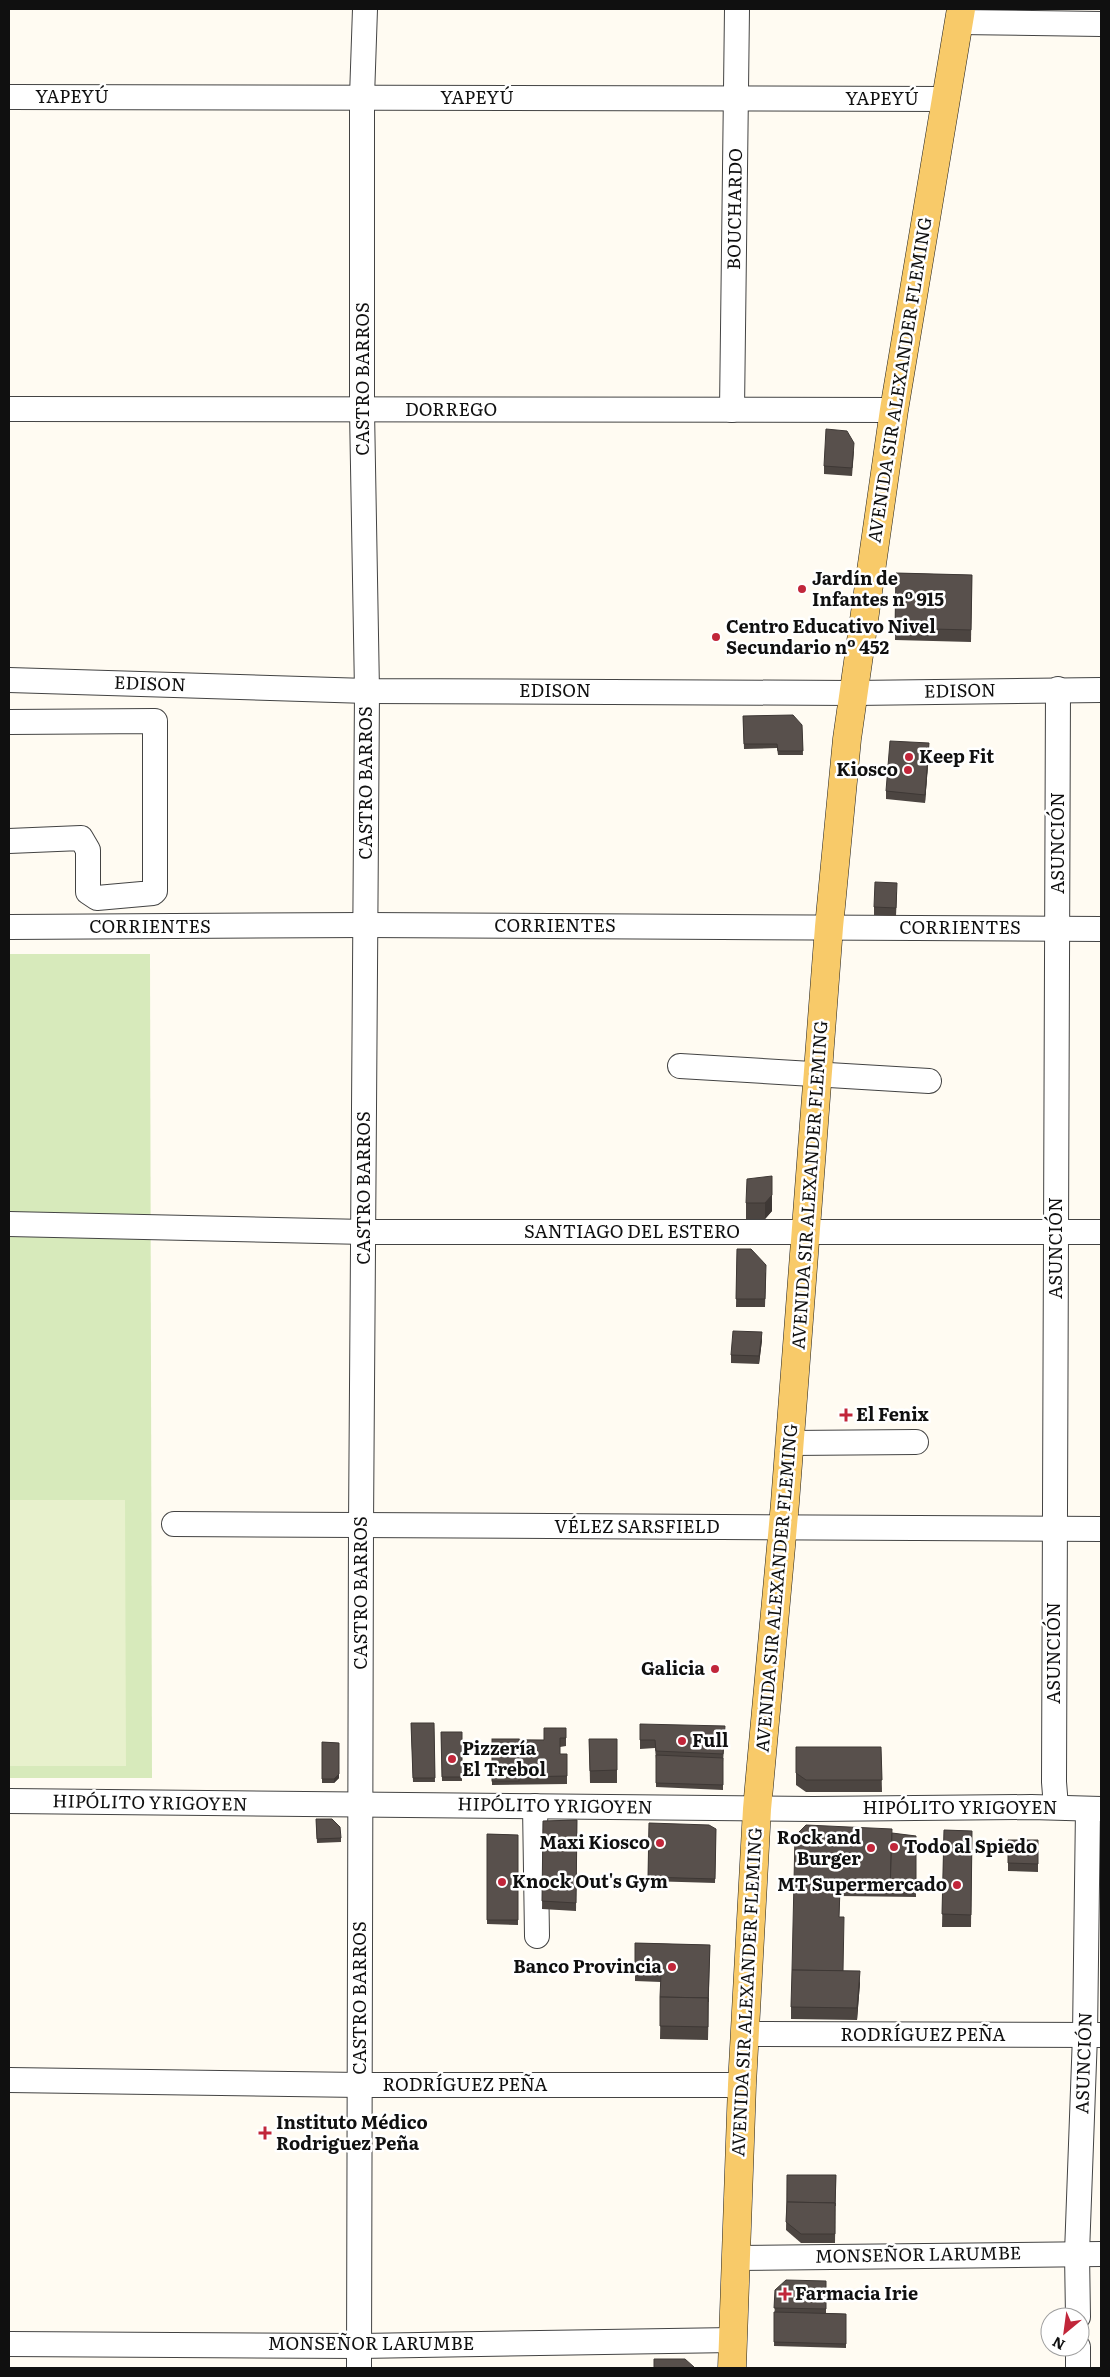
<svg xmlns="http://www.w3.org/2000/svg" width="1110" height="2377" font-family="Literata,serif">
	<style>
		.green { fill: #d7eabb }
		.pitch { fill: #e8f1cd }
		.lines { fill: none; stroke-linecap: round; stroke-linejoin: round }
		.minor-casing { stroke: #434343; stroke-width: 26 }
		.major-casing { stroke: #212121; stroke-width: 29 }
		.minor { stroke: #fff; stroke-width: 24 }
		.major { stroke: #f8ca69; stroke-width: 28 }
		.wall { fill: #4c4541 }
		.shaded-wall { fill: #3e3835 }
		.building { fill: #58504c; stroke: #3e3835 }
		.poi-dot { fill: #c1263a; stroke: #fff; stroke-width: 2 }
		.labels { text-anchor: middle; stroke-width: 5; stroke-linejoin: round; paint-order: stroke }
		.street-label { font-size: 18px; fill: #101010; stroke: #fff }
		.poi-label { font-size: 18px; font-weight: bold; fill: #101010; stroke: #fff; text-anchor: start }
	</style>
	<rect width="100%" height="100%" fill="#fffbf2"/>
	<path class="green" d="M9,954H150L152,1778H9Z"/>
	<path class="pitch" d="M9,1500H125L126,1766H9Z"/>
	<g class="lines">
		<g class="minor-casing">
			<g id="minor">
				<path d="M959,22L1101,24"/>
				<path d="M9,97L945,99"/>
				<path d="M9,409L894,410"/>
				<path d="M732,410L737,9"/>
				<path d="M9,680L367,691L854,693L1101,690"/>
				<path d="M9,722L155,721V891L153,893L97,898L88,892V850L81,838L9,841"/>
				<path d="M9,927L365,925L1101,929"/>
				<path d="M680,1066L929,1081"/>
				<path d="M9,1224L365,1232H1101"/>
				<path d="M790,1443L916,1442"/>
				<path d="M174,1524L1101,1529"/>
				<path d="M9,1801L813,1809L1031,1807L1101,1809"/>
				<path d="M535,1806L537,1936"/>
				<path d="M1056,1807L1054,1782L1058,689"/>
				<path d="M744,2034L1100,2035"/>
				<path d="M9,2080L360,2085H742"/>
				<path d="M735,2258L1101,2254"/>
				<path d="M1078,2317L1077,2253L1085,2035L1088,1809"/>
				<path d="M9,2344L360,2346L733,2340"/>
				<path d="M1078,2347V2368"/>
				<path d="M359,2368L361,1526L367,691L362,410V97L365,9"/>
			</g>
		</g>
		<g class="major-casing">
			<path id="major" d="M732,2368L742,2085L757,1809L785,1503L829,927L847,739L894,410L961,9"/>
		</g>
		<use href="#minor" class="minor"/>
		<use href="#major" class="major"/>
	</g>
	<g class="wall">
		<path d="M854,451L852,476L824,474V466Z"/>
		<path d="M896,573L972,575L971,642L895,640Z"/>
		<path d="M743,716L802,725L803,755H778L777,748L744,749Z"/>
		<path d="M929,752L925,803L886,799V791Z"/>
		<path d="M897,892L896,916L874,915V907Z"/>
		<path d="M772,1176V1211L765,1219H746V1203Z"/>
		<path d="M737,1249L766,1273L765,1307H736Z"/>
		<path d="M762,1340L759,1364L731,1363V1355Z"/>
		<path d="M411,1723H434L435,1782H413Z"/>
		<path d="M640,1724L725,1734L723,1762V1790L656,1787V1759L655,1748L640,1749Z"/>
		<path d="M566,1728V1746L560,1747V1754H567V1784L492,1785V1739L544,1740Z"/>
		<path d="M441,1732H462V1781H442Z"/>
		<path d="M589,1739H617V1783H590Z"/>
		<path d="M322,1742L339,1743V1778L334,1783H322Z"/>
		<path d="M796,1747H881L882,1792H806L796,1785Z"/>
		<path d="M316,1819L341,1838V1842L317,1843Z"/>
		<path d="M577,1820L576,1911L542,1909L543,1821Z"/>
		<path d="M649,1823L716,1829L715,1883L648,1881Z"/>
		<path d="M806,1825L916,1836V1897L840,1896L839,1917L843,1971L860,1983L857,2020L791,2019V2007Z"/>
		<path d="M944,1830L972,1831L971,1927H942Z"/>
		<path d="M487,1834L518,1835V1925L487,1924Z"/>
		<path d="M1008,1840H1038V1872L1008,1871Z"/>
		<path d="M635,1943L710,1945L708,2040L660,2039L661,1982L635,1981Z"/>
		<path d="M787,2175H836L835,2243H801L786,2230Z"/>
		<path d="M826,2281V2313L846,2314V2348L774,2346L775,2290Z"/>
	</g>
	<g class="shaded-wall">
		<path d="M929,743V752L925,803V795Z"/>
		<path d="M772,1195V1211L765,1219V1203Z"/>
		<path d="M762,1332V1340L759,1364V1356Z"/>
		<path d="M339,1774V1778L334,1783V1779Z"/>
		<path d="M860,1971V1983L857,2020V2008Z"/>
	</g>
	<g class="building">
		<path d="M826,429L847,431L854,443L852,468L824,466Z"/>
		<path d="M896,573L972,575L971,630L895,628Z"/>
		<path d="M793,715L802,725L803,751H778L777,744H744L743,716Z"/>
		<path d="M890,741L929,743L925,795L886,791Z"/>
		<path d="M875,882L897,883L896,908L874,907Z"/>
		<path d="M772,1176V1195L765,1203H746L747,1179Z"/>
		<path d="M737,1249H751L766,1265L765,1299H736Z"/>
		<path d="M733,1331L762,1332L759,1356L731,1355Z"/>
		<path d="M411,1723H434L435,1778H413Z"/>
		<path d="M640,1724L725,1726L723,1754L656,1751L655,1740H640Z"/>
		<path d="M544,1728H566V1738H560V1754H567V1776L519,1777V1740H544Z"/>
		<path d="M441,1732H462V1777H442Z"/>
		<rect x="492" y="1739" width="27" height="42"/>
		<path d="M589,1739H617V1770L590,1771Z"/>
		<path d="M322,1742L339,1743V1774L334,1779H322Z"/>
		<path d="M796,1747H881L882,1780H806L796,1773Z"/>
		<path d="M656,1755L723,1758V1785L656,1783Z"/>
		<path d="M316,1819H332L340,1827L341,1838L317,1839Z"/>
		<path d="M577,1820L576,1903L542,1901L543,1821Z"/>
		<path d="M649,1823L709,1825L716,1829L715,1879L648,1877Z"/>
		<path d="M806,1825L892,1829L890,1888H840L839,1917H844L843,1971L792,1970L795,1836Z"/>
		<path d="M944,1830L972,1831L971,1915L942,1914Z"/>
		<path d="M892,1833L916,1836V1893L890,1892Z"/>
		<path d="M487,1834L518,1835V1920H487Z"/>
		<path d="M1008,1840H1038V1864L1008,1863Z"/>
		<path d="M635,1943L710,1945L708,2002V1998L660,1997L661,1974L635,1973Z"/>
		<path d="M792,1970L860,1971L857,2008L791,2007Z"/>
		<path d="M660,1997L708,1998V2027L660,2026Z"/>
		<path d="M787,2175H836L835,2206V2203L787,2202Z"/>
		<path d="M787,2202L835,2203V2234H801L786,2222Z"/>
		<path d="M786,2280L826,2281V2309L774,2308L775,2290Z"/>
		<path d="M774,2312L846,2314V2344L774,2342Z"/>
		<path d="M654,2359H685L694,2367V2368H654Z"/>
	</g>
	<g class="poi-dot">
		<circle cx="802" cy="589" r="5"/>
		<circle cx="716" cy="637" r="5"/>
		<circle cx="909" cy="757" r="5"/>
		<circle cx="908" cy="770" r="5"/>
		<path d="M843.5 1407.5h5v5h5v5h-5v5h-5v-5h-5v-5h5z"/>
		<circle cx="715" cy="1669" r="5"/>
		<circle cx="682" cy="1741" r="5"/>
		<circle cx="452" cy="1759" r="5"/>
		<circle cx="660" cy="1843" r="5"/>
		<circle cx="894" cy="1847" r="5"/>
		<circle cx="871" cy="1848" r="5"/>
		<circle cx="502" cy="1882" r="5"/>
		<circle cx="957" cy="1885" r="5"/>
		<circle cx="672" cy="1967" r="5"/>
		<path d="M262.5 2125.5h5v5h5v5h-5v5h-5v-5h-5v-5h5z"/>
		<path d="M782.5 2286.5h5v5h5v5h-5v5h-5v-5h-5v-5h5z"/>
	</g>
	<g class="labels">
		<g class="street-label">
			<text x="72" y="103">YAPEYÚ</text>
			<text x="477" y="104">YAPEYÚ</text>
			<text x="882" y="105">YAPEYÚ</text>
			<text transform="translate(735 209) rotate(-89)" y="6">BOUCHARDO</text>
			<text transform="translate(363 379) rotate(-90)" y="6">CASTRO BARROS</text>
			<text transform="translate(900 380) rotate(-81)" y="6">AVENIDA SIR ALEXANDER FLEMING</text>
			<text x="451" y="416">DORREGO</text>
			<text transform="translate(150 684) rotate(2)" y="6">EDISON</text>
			<text x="555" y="697">EDISON</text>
			<text transform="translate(960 691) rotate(-1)" y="6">EDISON</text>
			<text transform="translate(366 783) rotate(-90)" y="6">CASTRO BARROS</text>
			<text transform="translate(1058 843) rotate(-90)" y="6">ASUNCIÓN</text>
			<text x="555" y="932">CORRIENTES</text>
			<text x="150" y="933">CORRIENTES</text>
			<text x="960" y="934">CORRIENTES</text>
			<text transform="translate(810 1185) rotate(-86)" y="6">AVENIDA SIR ALEXANDER FLEMING</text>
			<text transform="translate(364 1188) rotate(-90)" y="6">CASTRO BARROS</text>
			<text x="632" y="1238">SANTIAGO DEL ESTERO</text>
			<text transform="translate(1056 1248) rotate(-90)" y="6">ASUNCIÓN</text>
			<text x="637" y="1533">VÉLEZ SARSFIELD</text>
			<text transform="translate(777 1588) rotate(-85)" y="6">AVENIDA SIR ALEXANDER FLEMING</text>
			<text transform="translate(361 1593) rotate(-90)" y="6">CASTRO BARROS</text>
			<text transform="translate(1054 1653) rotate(-90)" y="6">ASUNCIÓN</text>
			<text transform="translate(150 1803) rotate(1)" y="6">HIPÓLITO YRIGOYEN</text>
			<text transform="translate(555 1806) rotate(1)" y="6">HIPÓLITO YRIGOYEN</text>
			<text x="960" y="1814">HIPÓLITO YRIGOYEN</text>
			<text transform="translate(747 1992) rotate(-87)" y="6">AVENIDA SIR ALEXANDER FLEMING</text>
			<text transform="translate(360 1998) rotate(-90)" y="6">CASTRO BARROS</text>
			<text x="923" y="2041">RODRÍGUEZ PEÑA</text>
			<text transform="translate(1084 2063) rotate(-88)" y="6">ASUNCIÓN</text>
			<text x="465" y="2091">RODRÍGUEZ PEÑA</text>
			<text transform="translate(918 2255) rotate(-1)" y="6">MONSEÑOR LARUMBE</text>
			<text x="371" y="2350">MONSEÑOR LARUMBE</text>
		</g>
		<g class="poi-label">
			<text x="812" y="585">Jardín de<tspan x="812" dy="21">Infantes nº 915</tspan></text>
			<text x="726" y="633">Centro Educativo Nivel<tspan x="726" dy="21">Secundario nº 452</tspan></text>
			<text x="919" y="763">Keep Fit</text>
			<text x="898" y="776" text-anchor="end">Kiosco</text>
			<text x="856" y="1421">El Fenix</text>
			<text x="705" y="1675" text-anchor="end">Galicia</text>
			<text x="692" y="1747">Full</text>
			<text x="462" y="1755">Pizzería<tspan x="462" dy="21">El Trebol</tspan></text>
			<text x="861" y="1844" text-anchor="end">Rock and<tspan x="861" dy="21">Burger</tspan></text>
			<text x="650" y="1849" text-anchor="end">Maxi Kiosco</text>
			<text x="904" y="1853">Todo al Spiedo</text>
			<text x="512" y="1888">Knock Out's Gym</text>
			<text x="947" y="1891" text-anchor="end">MT Supermercado</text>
			<text x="662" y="1973" text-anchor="end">Banco Provincia</text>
			<text x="276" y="2129">Instituto Médico<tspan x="276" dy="21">Rodriguez Peña</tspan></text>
			<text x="795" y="2300">Farmacia Irie</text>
		</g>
	</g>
	<rect width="1110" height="2377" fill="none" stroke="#101010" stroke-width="20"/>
	<g transform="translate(1065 2332) rotate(209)"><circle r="24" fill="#ffffff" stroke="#9f9f9f"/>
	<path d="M0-4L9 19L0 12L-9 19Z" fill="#c1263a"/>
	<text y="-8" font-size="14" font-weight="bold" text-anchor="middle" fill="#101010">N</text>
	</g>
</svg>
